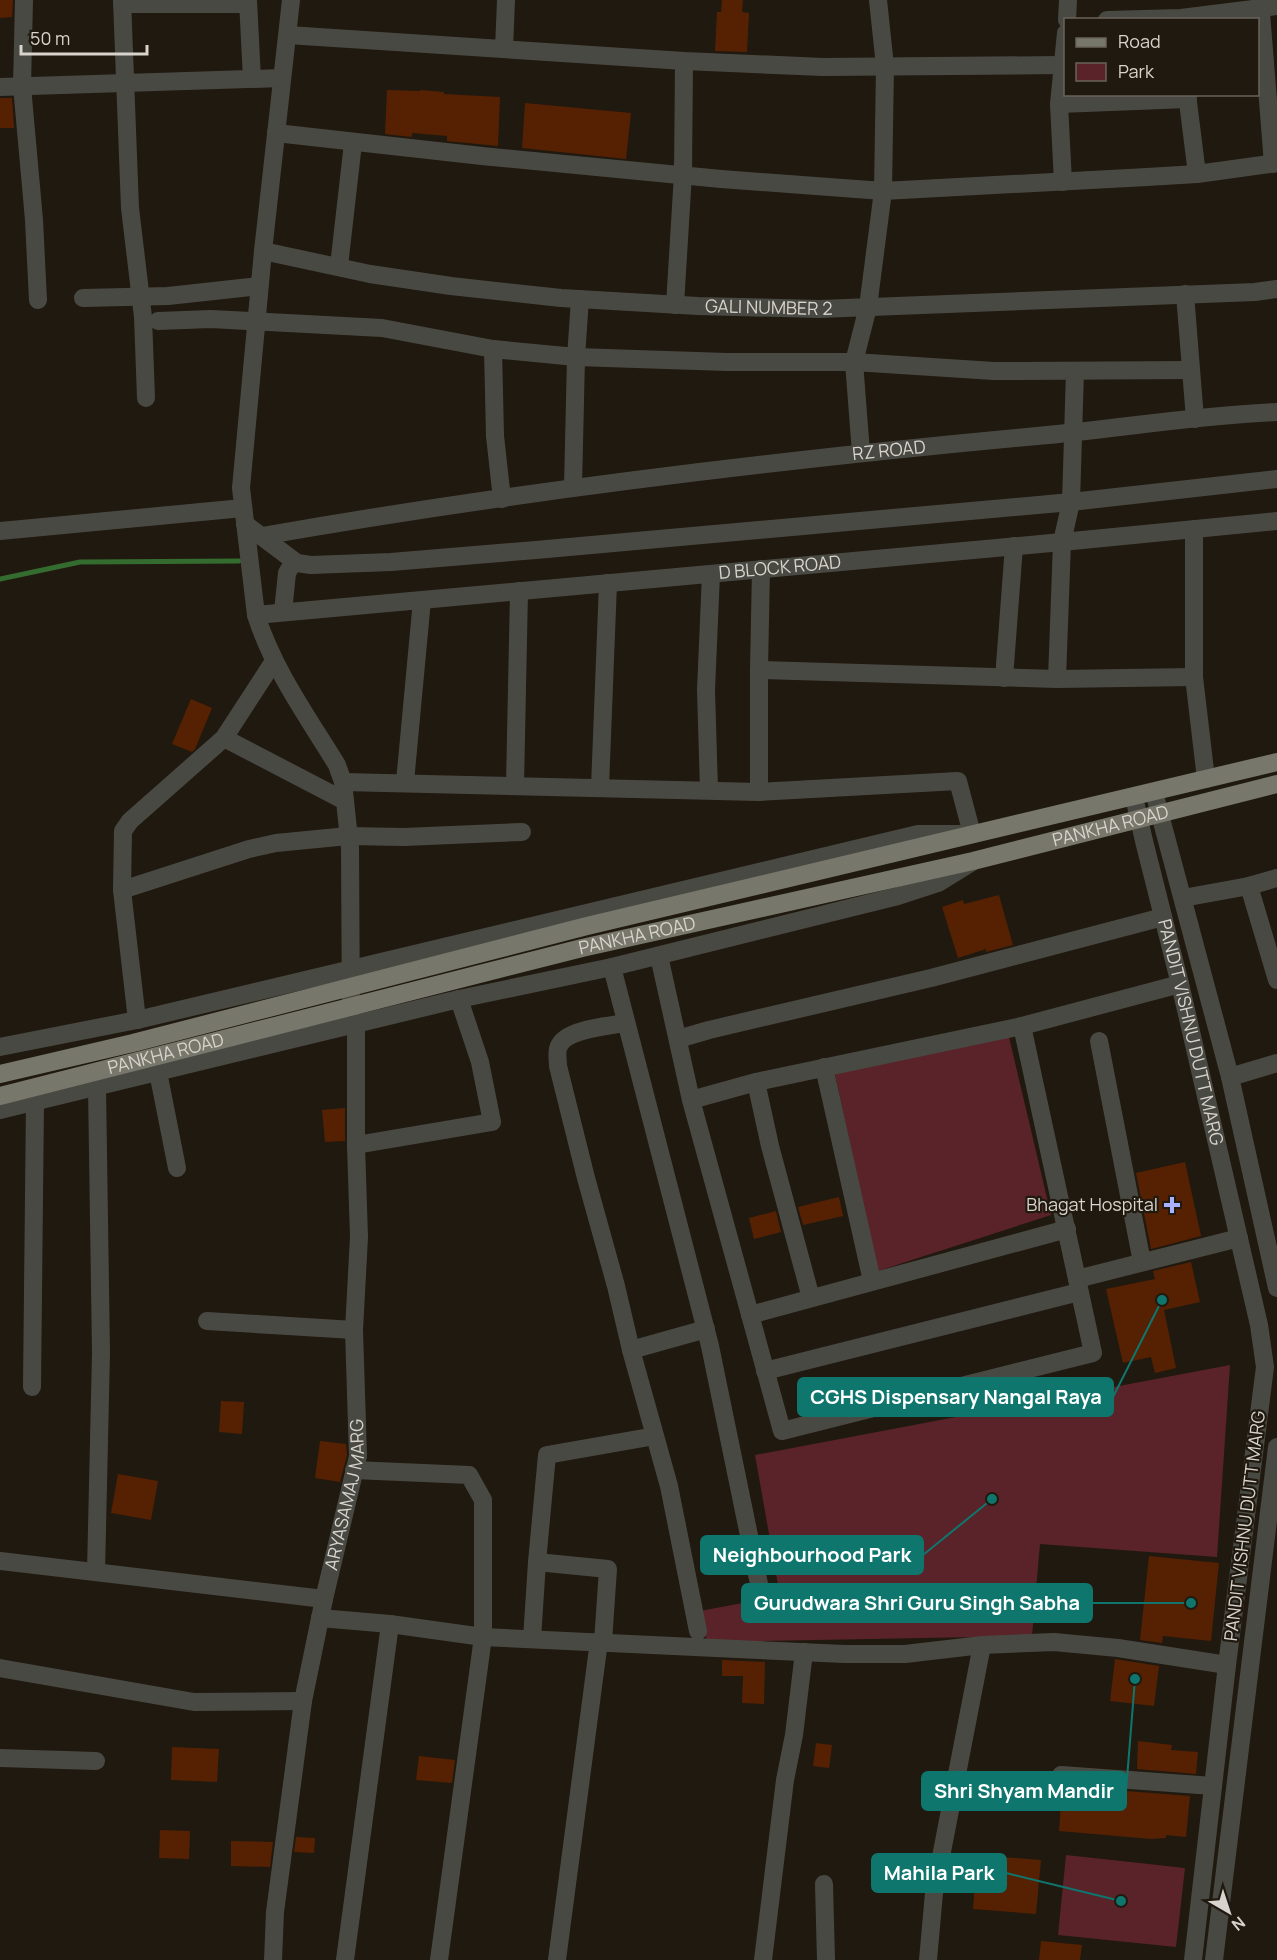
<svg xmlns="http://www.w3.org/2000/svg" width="1277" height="1960" font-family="Manrope,sans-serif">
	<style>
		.green { fill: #592329 }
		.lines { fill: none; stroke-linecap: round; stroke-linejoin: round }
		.stream { stroke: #346b2e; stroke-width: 5 }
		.building { fill: #552102 }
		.minor { stroke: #494943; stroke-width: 18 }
		.major { stroke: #77786b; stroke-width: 18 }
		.poi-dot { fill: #a9b0fc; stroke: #20190f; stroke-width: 2 }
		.labels { text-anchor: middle; stroke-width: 4.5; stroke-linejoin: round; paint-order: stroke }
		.street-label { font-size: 18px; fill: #d8d3cc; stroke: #20190f }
		.poi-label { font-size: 18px; fill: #d8d3cc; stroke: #20190f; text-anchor: end }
		.leader { fill: none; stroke: #0f766e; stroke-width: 2 }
		.callout-dot { fill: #0f766e; stroke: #20190f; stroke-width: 2 }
		.callout { fill: #0f766e; stroke: #0f766e; stroke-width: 2 }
		.callout-label { font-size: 20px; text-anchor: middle; font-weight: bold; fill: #fff }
	</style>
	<rect width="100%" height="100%" fill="#20190f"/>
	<g class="green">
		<path d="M1009,1037L1051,1215L878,1271L835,1074Z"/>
		<path d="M1230,1365L1217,1557L1040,1544L1032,1636L707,1642L700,1611L780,1596L755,1455Z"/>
		<path d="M1066,1855L1185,1868L1176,1947L1058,1935Z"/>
	</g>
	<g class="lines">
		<path class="stream" d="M0,579L80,562L239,561"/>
	</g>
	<g class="building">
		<path d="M0,0H13L12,17L0,18Z"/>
		<path d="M722,0H743L742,12L749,13L747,52L715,51L717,12H721Z"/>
		<path d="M387,90L420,91V90L444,92V94L500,97L498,146L447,141V136L412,133V137L385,134Z"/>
		<path d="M0,98H12L14,128H0Z"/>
		<path d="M525,103L631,113L626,159L522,148Z"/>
		<path d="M191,699L212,708L195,749L192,752L172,744Z"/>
		<path d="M999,895L1013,945L986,952V949L958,958L942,907L963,900L964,904Z"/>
		<path d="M345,1108V1141L325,1142L322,1110Z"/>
		<path d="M1185,1162L1201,1236L1151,1249L1136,1173Z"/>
		<path d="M839,1197L843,1216L803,1225L798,1207Z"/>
		<path d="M776,1211L781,1232L754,1239L749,1218Z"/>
		<path d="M1191,1262L1200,1302L1164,1310L1176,1368L1155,1373L1151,1357L1123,1363L1106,1289L1155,1279L1153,1271Z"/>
		<path d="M221,1401L244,1402L242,1434L219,1432Z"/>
		<path d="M320,1441L346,1444L347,1455L340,1482L315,1478Z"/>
		<path d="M118,1474L158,1481L151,1520L111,1513Z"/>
		<path d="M1149,1556L1219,1563L1211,1641L1163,1636L1162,1643L1140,1640Z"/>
		<path d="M1115,1659L1159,1666L1154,1706L1110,1701Z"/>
		<path d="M722,1660L765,1662L764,1704L742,1703L743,1676H722Z"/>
		<path d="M1138,1741L1172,1745L1171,1750L1198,1752L1196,1774L1137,1769Z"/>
		<path d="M816,1743L832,1745L829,1768L813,1766Z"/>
		<path d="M172,1747L219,1749L217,1782L171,1780Z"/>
		<path d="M419,1756L455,1760L452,1783L416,1780Z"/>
		<path d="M1062,1786L1190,1796L1186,1837L1166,1835V1838L1151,1839L1059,1831Z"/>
		<path d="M160,1830L190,1831L189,1859L159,1858Z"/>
		<path d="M296,1837L315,1838L314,1853L294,1852Z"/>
		<path d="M231,1841L273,1842L270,1867L231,1866Z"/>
		<path d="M977,1855L1041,1860L1036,1914L973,1909Z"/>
		<path d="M1041,1941L1082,1945L1080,1960H1039Z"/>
	</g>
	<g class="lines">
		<g class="minor">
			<path d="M24,0L22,86L34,220L38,300"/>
			<path d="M122,0L130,208L143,317L146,398"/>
			<path d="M248,0L252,79"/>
			<path d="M291,0L263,251L241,488L256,615C273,669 307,716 337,765L343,782L350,848L351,1025"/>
			<path d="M1260,0L1273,164"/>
			<path d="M122,4H248"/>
			<path d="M1067,20L1068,0"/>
			<path d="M1107,20L1181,18L1277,6"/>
			<path d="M288,35L684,61L823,67L1063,65"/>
			<path d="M504,49L506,0"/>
			<path d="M0,87L282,78"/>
			<path d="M1187,94L1197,174"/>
			<path d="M1059,104L1188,99"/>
			<path d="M276,133L482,156L721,179L883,191L1147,177L1197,174L1277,163"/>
			<path d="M1063,182L1059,104L1066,33"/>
			<path id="s1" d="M263,251L370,274L451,286L561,298L698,306L820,309L1255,292L1277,289"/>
			<path d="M339,266L353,143"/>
			<path d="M1185,294L1195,419"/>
			<path d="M83,298L168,296L259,286"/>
			<path d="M675,305L683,174L684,61"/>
			<path d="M158,321L211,319L382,328L493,349L576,357L727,362H854L994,371L1191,370"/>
			<path d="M493,349L495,436L502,499"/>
			<path d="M861,453L854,362L868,307L883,191L885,66L878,0"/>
			<path d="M573,487L576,357L580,299"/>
			<path d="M245,524L297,563L311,565L391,562L536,550L1071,502L1277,479"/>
			<path d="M1194,529V677L1206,779"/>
			<path d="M0,531L243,508"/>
			<path id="s2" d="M262,536C519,491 777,460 1037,436C1117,429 1197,415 1277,412"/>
			<path d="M761,569L759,670L1057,679L1194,677"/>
			<path d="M283,612L287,573L294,561"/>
			<path id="s3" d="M256,615L1062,542L1277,521"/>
			<path d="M1004,678L1014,546"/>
			<path d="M1057,679L1062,542L1071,502L1075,371"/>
			<path d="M224,738L345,801"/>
			<path d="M343,782L759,792"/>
			<path d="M405,782L422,600"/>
			<path d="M515,785L519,591"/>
			<path d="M600,787L608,583"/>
			<path d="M709,790L706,690L711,574"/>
			<path d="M1154,792L1230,1077L1277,1288"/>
			<path id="s4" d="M1134,797L1144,841L1180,984L1259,1325L1265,1367L1227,1665L1193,1960"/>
			<path d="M1249,886L1277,980"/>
			<path d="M122,890L249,849L276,843L348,836L404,837L522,832"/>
			<path d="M1183,898L1249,886L1277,878"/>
			<path d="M659,956L691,1100L782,1431L1093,1353L1077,1279L1239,1238"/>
			<path d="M612,967L710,1346L759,1584"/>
			<path d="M137,1020L122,890L123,831L130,821L224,738L274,661"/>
			<path d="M625,1023C609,1026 566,1029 559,1046C556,1051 558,1060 558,1066L586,1178L616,1286L631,1350L669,1486L698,1631"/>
			<path d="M1022,1026L1077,1279"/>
			<path d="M678,1039L709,1030L931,978L1163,917"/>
			<path d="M1099,1041L1142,1262"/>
			<path d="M0,1047L137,1020L918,834H972L958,781L759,792V670"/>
			<path d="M824,1067L872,1281"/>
			<path d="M158,1072L177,1168"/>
			<path d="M1230,1077L1277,1063"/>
			<path d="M756,1082L770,1146L811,1298"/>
			<path d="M691,1100L756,1082L1022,1026L1180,984"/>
			<path d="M0,1110L459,999L612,967L898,896L938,883L972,862"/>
			<path d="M356,1145L492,1122L480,1062L459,999"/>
			<path d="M750,1315L1067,1229"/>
			<path d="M207,1321L354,1330"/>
			<path d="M631,1350L706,1329"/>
			<path d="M765,1371L1079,1292"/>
			<path d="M32,1387L35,1101"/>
			<path d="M354,1470L469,1475L483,1500V1637L439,1960"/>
			<path d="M0,1561L324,1599"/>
			<path d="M537,1562L547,1455L655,1436"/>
			<path d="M96,1572L101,1353L97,1086"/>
			<path d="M320,1618L390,1624L483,1637L844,1654H905L982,1645L1054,1642L1118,1648L1227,1665"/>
			<path d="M532,1639L537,1562L608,1569L603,1642"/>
			<path d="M0,1668L194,1702L303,1701"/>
			<path d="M0,1758L96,1761"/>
			<path d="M1061,1775L1213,1786"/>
			<path d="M824,1884L826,1960"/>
			<path id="s5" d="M273,1960L275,1912L303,1701L324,1599L358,1456L354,1330L359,1237L356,1145V1024"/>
			<path d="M345,1960L390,1624"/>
			<path d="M557,1960L599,1641"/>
			<path d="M763,1960L785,1780L794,1735L804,1652"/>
			<path d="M928,1960L934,1893L982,1645"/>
			<path d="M1214,1960L1277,1447"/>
		</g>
		<g class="major">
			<path d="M0,1074L133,1043L587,926L1277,762"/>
			<path id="s6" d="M0,1096L582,948L973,861L1277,784"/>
		</g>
	</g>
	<path class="poi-dot" d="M1169 1196h6v6h6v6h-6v6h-6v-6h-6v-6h6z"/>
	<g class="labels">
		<g class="street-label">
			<text dy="6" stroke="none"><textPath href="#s1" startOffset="510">GALI NUMBER 2</textPath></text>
			<text dy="6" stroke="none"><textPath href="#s2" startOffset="633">RZ ROAD</textPath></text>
			<text dy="6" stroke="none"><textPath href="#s3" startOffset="526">D BLOCK ROAD</textPath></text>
			<text dy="6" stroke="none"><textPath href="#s6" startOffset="1143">PANKHA ROAD</textPath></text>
			<text dy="6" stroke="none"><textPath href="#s6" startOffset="657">PANKHA ROAD</textPath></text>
			<text dy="6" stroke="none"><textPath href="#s4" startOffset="242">PANDIT VISHNU DUTT MARG</textPath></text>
			<text dy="6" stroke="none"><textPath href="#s6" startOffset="171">PANKHA ROAD</textPath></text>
			<text dy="6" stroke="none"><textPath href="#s5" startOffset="472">ARYASAMAJ MARG</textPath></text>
			<text transform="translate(1245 1526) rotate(-83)" y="6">PANDIT VISHNU DUTT MARG</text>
		</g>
		<g class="poi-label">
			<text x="1158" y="1211">Bhagat Hospital</text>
		</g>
	</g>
	<path class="leader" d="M1162 1300L1113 1397M992 1499L923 1555M1191 1603L1092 1603M1135 1679L1126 1791M1121 1901L1006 1873"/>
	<g class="callout-dot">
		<circle cx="1162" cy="1300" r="6"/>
		<circle cx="992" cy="1499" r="6"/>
		<circle cx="1191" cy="1603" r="6"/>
		<circle cx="1135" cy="1679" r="6"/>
		<circle cx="1121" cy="1901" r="6"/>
	</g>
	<g class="callout">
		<rect x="798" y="1378" width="315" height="38" rx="6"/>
		<rect x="701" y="1536" width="222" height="38" rx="6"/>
		<rect x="742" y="1584" width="350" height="38" rx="6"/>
		<rect x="922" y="1772" width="204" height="38" rx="6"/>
		<rect x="872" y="1854" width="134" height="38" rx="6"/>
	</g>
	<g class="callout-label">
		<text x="956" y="1404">CGHS Dispensary Nangal Raya</text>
		<text x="812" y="1562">Neighbourhood Park</text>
		<text x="917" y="1610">Gurudwara Shri Guru Singh Sabha</text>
		<text x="1024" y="1798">Shri Shyam Mandir</text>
		<text x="939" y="1880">Mahila Park</text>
	</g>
	<rect x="1064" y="18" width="195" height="78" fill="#20190f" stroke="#6a635b" stroke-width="1.5"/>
	<rect x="1076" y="38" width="30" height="9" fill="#77786b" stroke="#6a635b" stroke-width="1.5"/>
	<text x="1118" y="48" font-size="18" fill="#d8d3cc">Road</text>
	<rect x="1076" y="63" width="30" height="18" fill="#592329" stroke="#6a635b" stroke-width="1.5"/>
	<text x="1118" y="78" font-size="18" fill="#d8d3cc">Park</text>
	<g transform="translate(1229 1912) rotate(141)" stroke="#20190f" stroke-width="4.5" paint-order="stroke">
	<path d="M0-4.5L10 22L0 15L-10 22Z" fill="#d8d3cc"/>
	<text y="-9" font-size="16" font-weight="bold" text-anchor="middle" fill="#d8d3cc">N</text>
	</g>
	<path d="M21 45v9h126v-9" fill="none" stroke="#d8d3cc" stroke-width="3"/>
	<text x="30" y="45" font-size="18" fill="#d8d3cc" stroke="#20190f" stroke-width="4.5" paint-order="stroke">50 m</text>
</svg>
